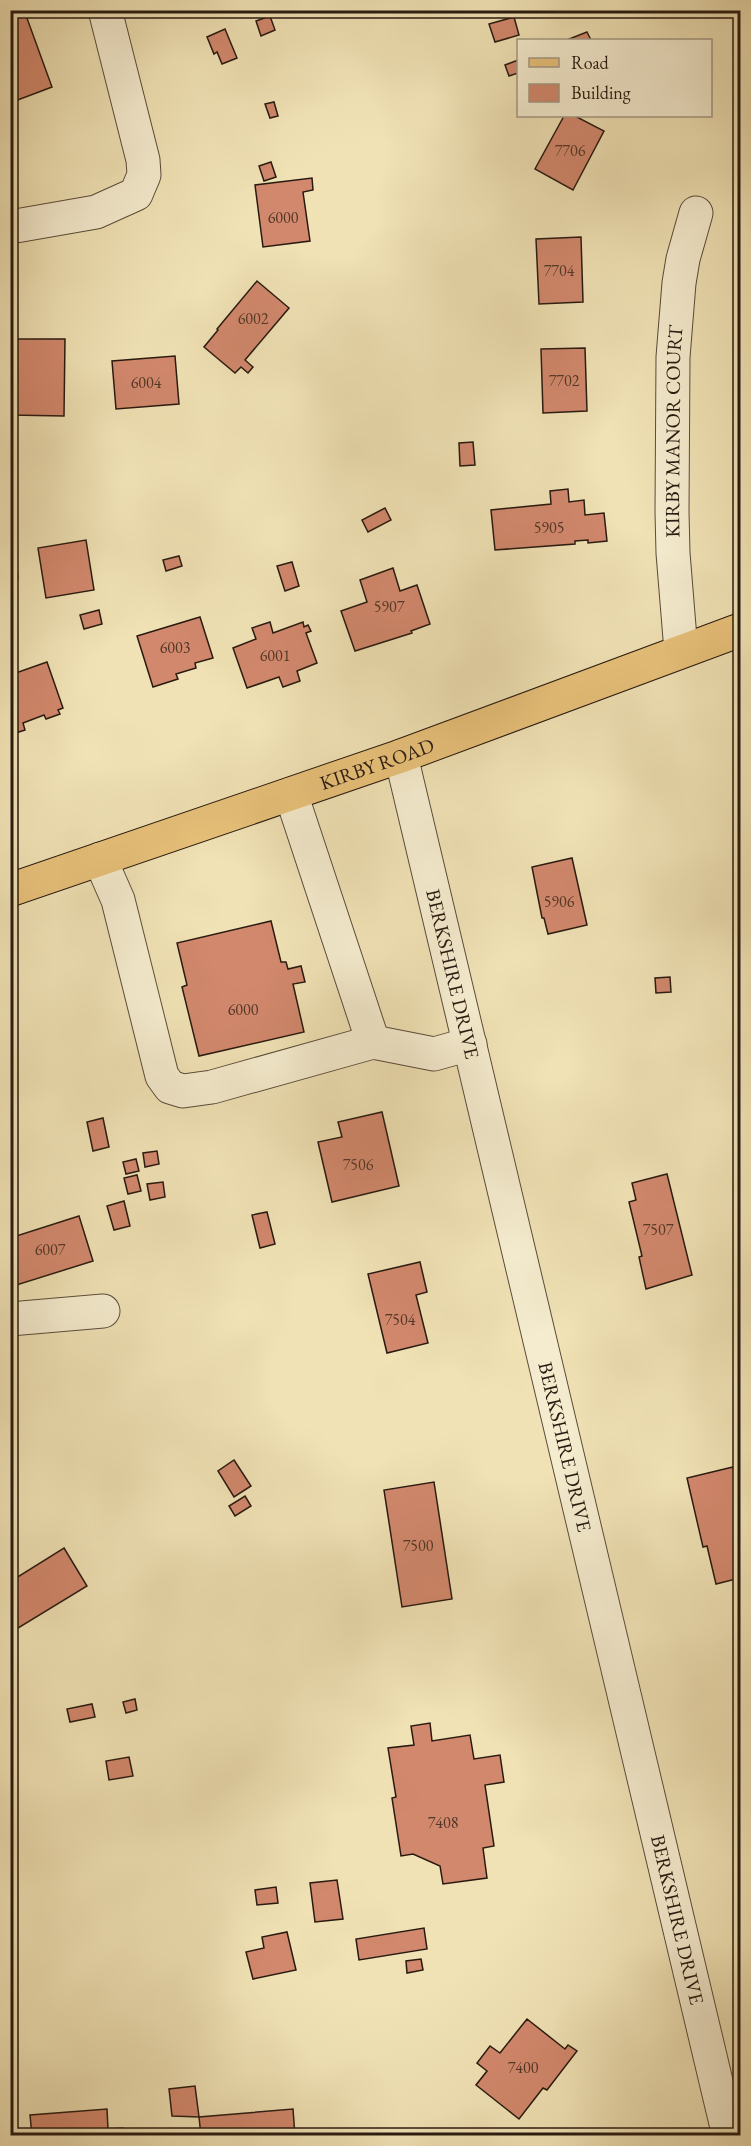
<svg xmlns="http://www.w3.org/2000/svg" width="751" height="2146" font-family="'EB Garamond',serif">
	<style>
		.building { fill: #d2886d; stroke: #281a10; stroke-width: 1.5 }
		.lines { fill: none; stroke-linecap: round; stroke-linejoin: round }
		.minor-casing { stroke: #5a4c39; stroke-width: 35 }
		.major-casing { stroke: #281a10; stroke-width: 35 }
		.minor { stroke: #f5eccf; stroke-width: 33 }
		.major { stroke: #e8c17a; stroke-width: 33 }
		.labels { text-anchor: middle; stroke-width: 4.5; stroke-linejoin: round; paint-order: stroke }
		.number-label { font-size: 16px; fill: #523627 }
		.street-label { font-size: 20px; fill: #281a10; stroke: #f5eccf }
	</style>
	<rect width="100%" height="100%" fill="#f0e2b5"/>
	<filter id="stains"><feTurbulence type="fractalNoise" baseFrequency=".00333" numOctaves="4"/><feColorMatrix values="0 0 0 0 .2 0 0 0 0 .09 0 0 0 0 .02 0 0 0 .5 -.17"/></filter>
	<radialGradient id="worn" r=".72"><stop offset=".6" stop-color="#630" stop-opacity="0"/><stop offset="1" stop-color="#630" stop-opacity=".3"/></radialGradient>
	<g class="building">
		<path d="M10,10H24L52,87L15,101L10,88Z"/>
		<path d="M270,16L275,30L261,36L256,21Z"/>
		<path d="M514,17L519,35L495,42L489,24Z"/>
		<path d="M225,29L237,58L222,64L217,52L214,54L207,37Z"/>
		<path d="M587,32L591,40H570L569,39Z"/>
		<path d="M518,60V73L509,76L505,65Z"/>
		<path d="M274,102L278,116L270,118L265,104Z"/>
		<path d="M564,116H575L604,131L573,190L535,169Z"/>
		<path d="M271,162L276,177L264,181L259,166Z"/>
		<path d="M312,178L313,190L303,192L310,241L263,247L255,185Z"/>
		<path d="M581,237L583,302L539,304L536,239Z"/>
		<path d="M257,281L289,308L245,360L253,367L248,373L241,367L235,373L204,347L218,330L217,329Z"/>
		<path d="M10,339H65L64,416L10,415Z"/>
		<path d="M585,348L587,411L543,413L541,349Z"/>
		<path d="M175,356L179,404L116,409L112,361Z"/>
		<path d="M473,442L475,465L460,466L459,443Z"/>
		<path d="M568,489L569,502L584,500L585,515L604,513L607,541L588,543V540L575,541V544L495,550L491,510L551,504L550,491Z"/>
		<path d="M385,508L391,520L368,532L362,520Z"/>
		<path d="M86,540L94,590L46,598L38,548Z"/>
		<path d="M15,549L18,578L10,579V550Z"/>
		<path d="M179,556L182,566L166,571L163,560Z"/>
		<path d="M292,562L299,586L285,591L277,566Z"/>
		<path d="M393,568L400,591L417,585L430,624L411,631L412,633L355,651L341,611L367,602L360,580Z"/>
		<path d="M99,610L102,624L84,629L80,615Z"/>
		<path d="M200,617L213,658L195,663L196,668L176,674L178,679L153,687L137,636Z"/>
		<path d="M270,622L273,633L303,622L304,627L308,625L311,631L306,633L317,663L297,671L300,681L283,687L279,677L247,688L233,648L256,639L252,628Z"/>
		<path d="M47,662L63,708L58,710L60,714L46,719L44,715L23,723L25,730L10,735V675Z"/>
		<path d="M572,858L587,925L548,934L544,918H542L532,867Z"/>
		<path d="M271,921L281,962H286L288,969L301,966L305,982L293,984L304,1032L199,1056L182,987L187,985L177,943Z"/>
		<path d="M670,977L671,992L656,993L655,978Z"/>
		<path d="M382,1112L399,1186L332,1202L318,1142L342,1137L338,1122Z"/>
		<path d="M103,1118L109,1147L93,1151L87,1122Z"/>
		<path d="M157,1151L159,1164L145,1167L143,1153Z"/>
		<path d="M136,1159L139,1171L126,1174L123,1162Z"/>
		<path d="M667,1174L692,1275L646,1289L639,1257L642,1256L629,1202L636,1200L632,1183Z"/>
		<path d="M137,1175L141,1191L128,1194L124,1178Z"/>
		<path d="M163,1182L165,1197L150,1200L147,1184Z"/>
		<path d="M124,1201L130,1226L114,1230L107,1206Z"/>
		<path d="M267,1212L275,1244L260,1248L252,1215Z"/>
		<path d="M79,1216L93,1261L10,1287V1238Z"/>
		<path d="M420,1262L427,1292L416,1295L428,1343L387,1353L368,1274Z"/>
		<path d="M234,1460L251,1486L234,1497L218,1471Z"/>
		<path d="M733,1467L740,1498V1578L716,1584L707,1546L703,1547L687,1478Z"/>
		<path d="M434,1482L452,1599L402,1607L384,1490Z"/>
		<path d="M245,1496L251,1506L235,1516L229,1506Z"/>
		<path d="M64,1548L87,1586L10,1633V1575L13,1580Z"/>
		<path d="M135,1699L137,1710L126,1713L123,1702Z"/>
		<path d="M92,1704L95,1717L70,1722L67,1709Z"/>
		<path d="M430,1723L432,1741L470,1735L474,1759L500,1755L504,1782L485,1785L494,1846L483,1848L487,1878L443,1884L440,1866L413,1854L401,1856L392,1798L396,1797L388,1748L414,1745L411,1726Z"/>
		<path d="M129,1757L133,1776L109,1780L106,1761Z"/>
		<path d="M337,1880L343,1919L315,1922L310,1883Z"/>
		<path d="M276,1887L278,1903L257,1905L255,1890Z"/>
		<path d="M424,1928L427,1949L359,1960L356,1939Z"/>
		<path d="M287,1932L296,1970L253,1979L246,1952L264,1948L262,1937Z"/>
		<path d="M421,1959L423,1970L407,1973L406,1961Z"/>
		<path d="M527,2019L565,2049L568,2045L577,2051L547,2090L543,2088L519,2119L476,2085L487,2071L477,2063L490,2046L500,2053Z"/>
		<path d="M195,2086L199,2117L172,2116L169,2089Z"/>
		<path d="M107,2109L108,2129L123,2128L124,2133L155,2130V2136H32L30,2115Z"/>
		<path d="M293,2109L295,2136H201L199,2117Z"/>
	</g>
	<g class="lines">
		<g class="minor-casing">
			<g id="minor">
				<path d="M10,227L96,212L136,194L144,175L143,160L105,10"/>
				<path id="s1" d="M681,651L673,553L672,512L673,357L679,283L683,259L696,213"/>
				<path id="s2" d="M401,756L729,2136"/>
				<path d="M291,794L373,1042"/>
				<path d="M100,859L118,900L162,1076L170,1087L183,1091L212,1087L373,1042L434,1054L470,1044"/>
				<path d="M10,1319L103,1311"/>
			</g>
		</g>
		<g class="major-casing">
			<g id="major">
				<path id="s3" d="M10,890L401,756L740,630"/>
			</g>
		</g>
		<use href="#minor" class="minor"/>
		<use href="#major" class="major"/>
	</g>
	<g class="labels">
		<g class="number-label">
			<text x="570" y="156">7706</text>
			<text x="283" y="223">6000</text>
			<text x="559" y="276">7704</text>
			<text x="253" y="324">6002</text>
			<text x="564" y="386">7702</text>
			<text x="146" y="388">6004</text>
			<text x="549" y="533">5905</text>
			<text x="389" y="612">5907</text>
			<text x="175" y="653">6003</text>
			<text x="275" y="661">6001</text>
			<text x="559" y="907">5906</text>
			<text x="243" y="1015">6000</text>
			<text x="358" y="1170">7506</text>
			<text x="658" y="1235">7507</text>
			<text x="50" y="1255">6007</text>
			<text x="400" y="1325">7504</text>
			<text x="418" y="1551">7500</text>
			<text x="443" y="1828">7408</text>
			<text x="523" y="2073">7400</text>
		</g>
		<g class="street-label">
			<text dy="7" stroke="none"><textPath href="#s1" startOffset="220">KIRBY MANOR COURT</textPath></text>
			<text dy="7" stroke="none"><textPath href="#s3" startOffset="388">KIRBY ROAD</textPath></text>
			<text dy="7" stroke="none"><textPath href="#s2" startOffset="224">BERKSHIRE DRIVE</textPath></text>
			<text dy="7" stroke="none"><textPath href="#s2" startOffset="710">BERKSHIRE DRIVE</textPath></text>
			<text dy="7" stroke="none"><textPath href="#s2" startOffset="1196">BERKSHIRE DRIVE</textPath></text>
		</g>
	</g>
	<rect width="751" height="2146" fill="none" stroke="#f0e2b5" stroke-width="36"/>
	<rect x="12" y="12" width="727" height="2122" fill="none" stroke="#281a10" stroke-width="3"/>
	<rect x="18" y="18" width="715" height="2110" fill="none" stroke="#281a10" stroke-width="1.5"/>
	<rect x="517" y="39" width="195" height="78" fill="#f5eccf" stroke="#a39883" stroke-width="1.5"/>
	<rect x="529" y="58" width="30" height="9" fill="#e8c17a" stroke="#a39883" stroke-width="1.5"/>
	<text x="571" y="69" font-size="18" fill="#281a10">Road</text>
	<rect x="529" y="84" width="30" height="18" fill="#d2886d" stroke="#a39883" stroke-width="1.5"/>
	<text x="571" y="99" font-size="18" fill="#281a10">Building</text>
	<rect width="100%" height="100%" filter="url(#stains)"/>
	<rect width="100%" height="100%" fill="url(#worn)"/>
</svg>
